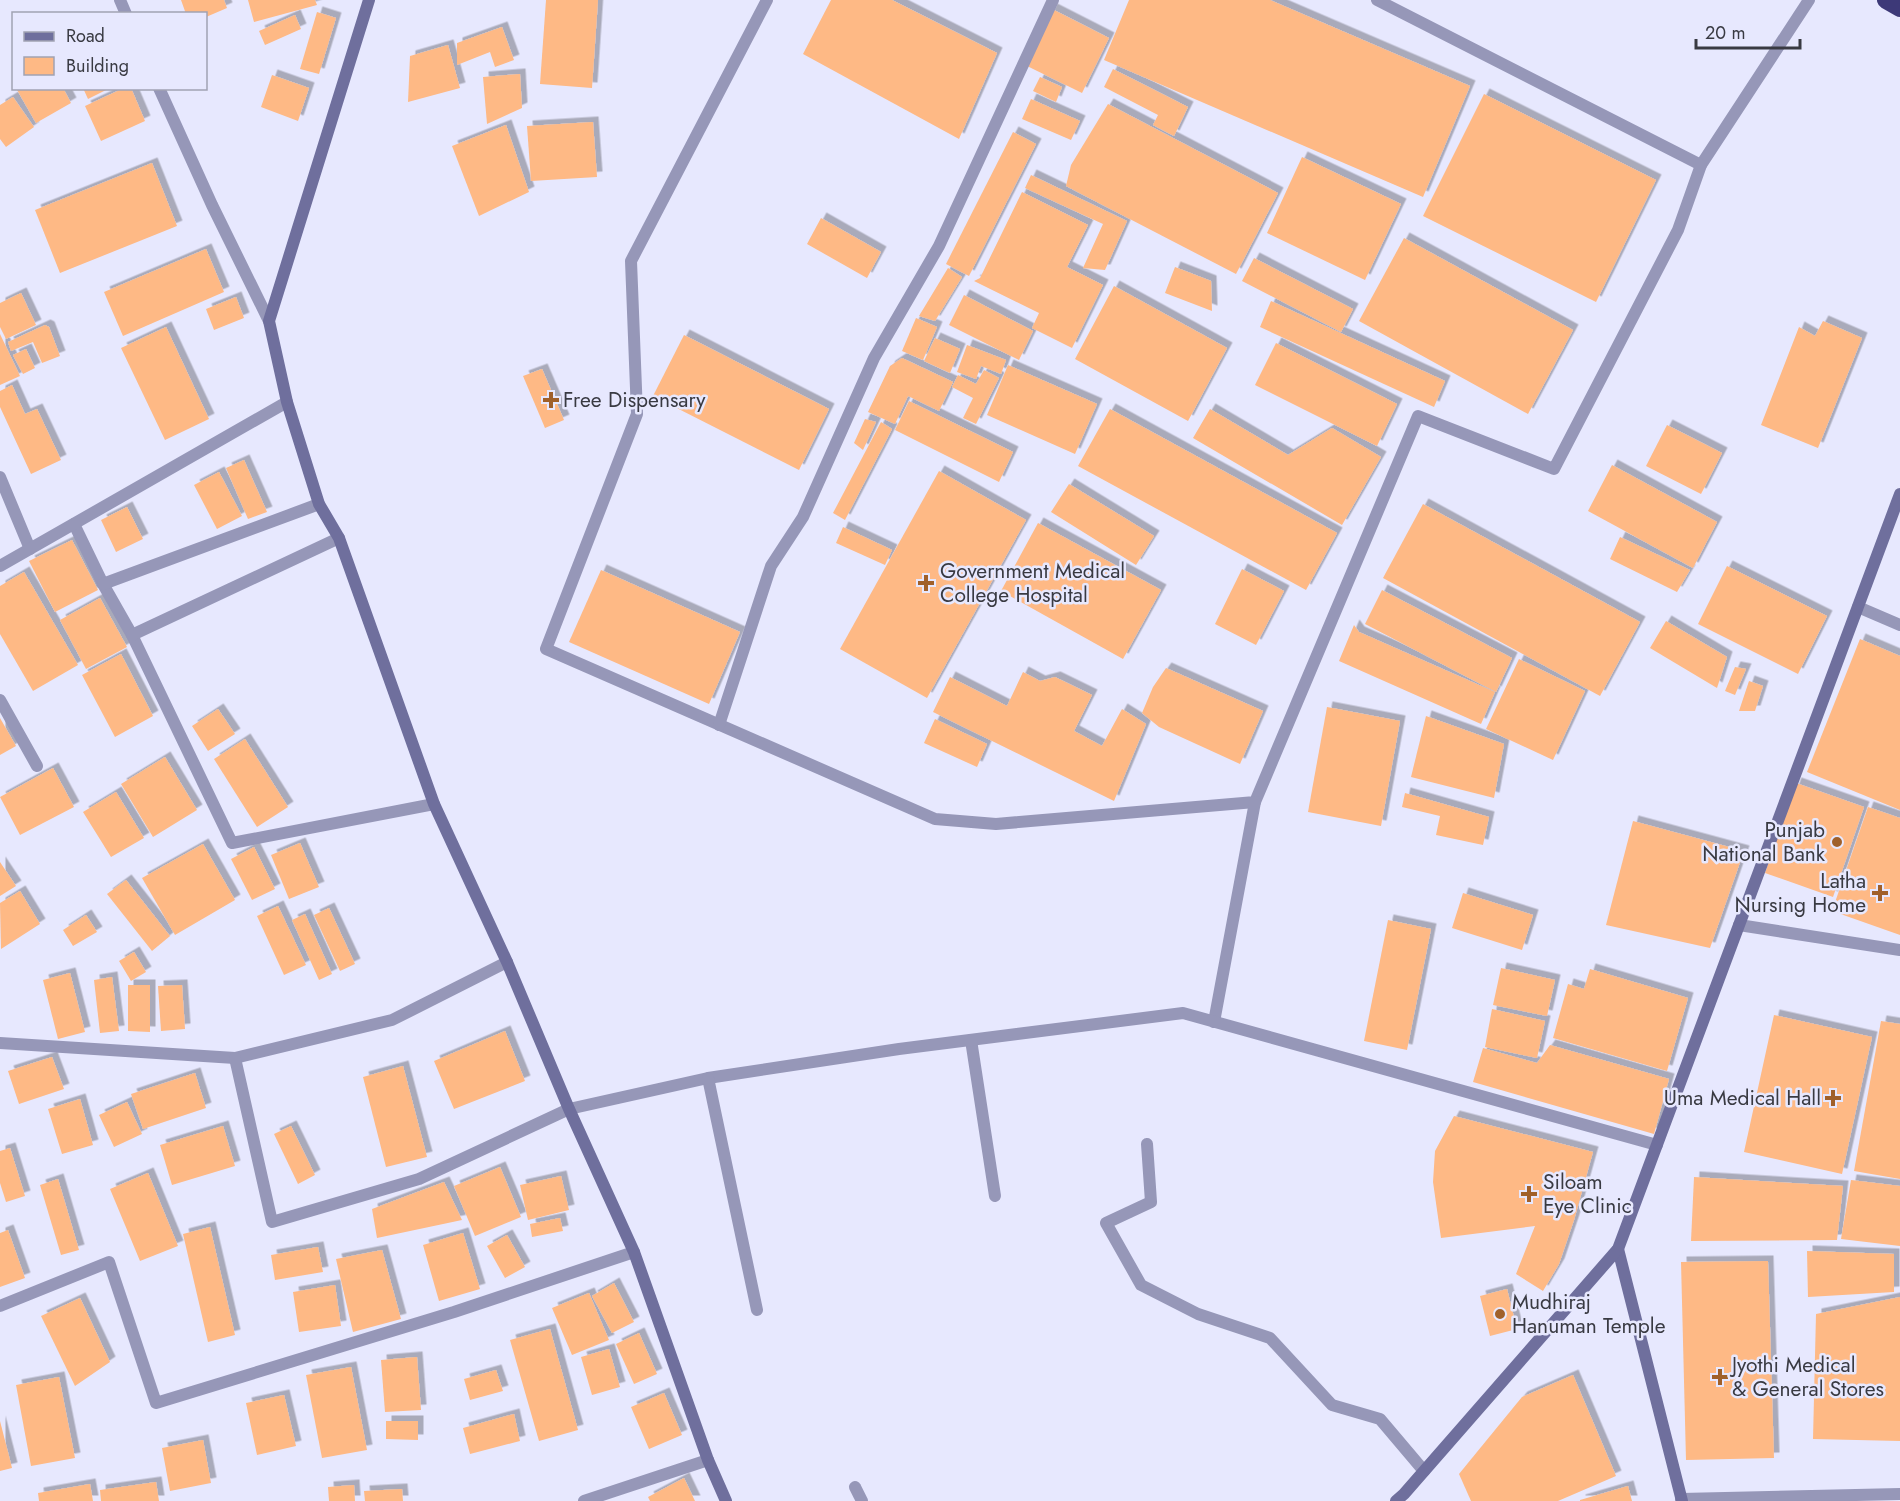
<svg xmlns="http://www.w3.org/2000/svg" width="1900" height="1501" font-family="Jost,sans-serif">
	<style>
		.building { fill: #feb985; filter: url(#shadow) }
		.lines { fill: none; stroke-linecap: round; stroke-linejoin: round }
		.street { stroke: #9697b8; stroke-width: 12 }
		.secondary { stroke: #6f6f9d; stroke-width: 12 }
		.highway { stroke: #3d3978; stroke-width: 18 }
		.poi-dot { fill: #a0602a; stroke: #e7e8fe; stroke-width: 2 }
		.labels { text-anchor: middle; stroke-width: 5; stroke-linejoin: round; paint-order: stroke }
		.poi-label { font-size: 21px; fill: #393a42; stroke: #e7e8fe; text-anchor: start }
	</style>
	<defs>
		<filter id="shadow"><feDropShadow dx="5.5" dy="-5.5" stdDeviation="0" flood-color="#0004"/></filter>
	</defs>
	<rect width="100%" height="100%" fill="#e7e8fe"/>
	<g class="building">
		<path d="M181,0H224L227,8L206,17V14H186Z"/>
		<path d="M248,0H315L317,5L254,22Z"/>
		<path d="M546,0H598L592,88L540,84Z"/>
		<path d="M831,0H892L997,53L959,139L803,54Z"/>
		<path d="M1129,0H1270L1470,86L1423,197L1104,60Z"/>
		<path d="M1052,9L1109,38L1082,93L1025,65Z"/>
		<path d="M317,12L336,18L319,74L300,69Z"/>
		<path d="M295,15L301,29L265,45L259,31Z"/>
		<path d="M502,27L514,60L495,67L490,52L457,65V43Z"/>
		<path d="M448,45L460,88L408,102L410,56Z"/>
		<path d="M1113,69L1188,107L1174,136L1153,125L1158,115L1104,87Z"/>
		<path d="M520,74L522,108L487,124L483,77Z"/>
		<path d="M272,75L309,88L298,121L261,107Z"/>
		<path d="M1040,77L1062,87L1056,102L1033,91Z"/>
		<path d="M16,88H63L71,103L36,123Z"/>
		<path d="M83,88H110L88,99Z"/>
		<path d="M124,88H131L145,121L101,141L85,106Z"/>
		<path d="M1484,94L1656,180L1596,302L1423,216Z"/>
		<path d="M13,97L34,127L6,147L0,139V105Z"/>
		<path d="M1031,99L1080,121L1071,140L1022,119Z"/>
		<path d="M1108,104L1278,193L1236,274L1066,186L1071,165Z"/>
		<path d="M593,122L597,177L531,181L527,126Z"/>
		<path d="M506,125L529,192L479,216L452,146Z"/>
		<path d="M1013,132L1036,144L969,276L946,264Z"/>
		<path d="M1302,157L1401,204L1365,280L1267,233Z"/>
		<path d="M152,163L177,226L60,273L35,210Z"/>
		<path d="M1031,175L1127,221L1105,270L1083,268L1103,224L1025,188Z"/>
		<path d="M1022,192L1088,225L1067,267L1103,285L1072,348L1032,328L1039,313L974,281L980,278Z"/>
		<path d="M821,218L881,252L867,278L807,244Z"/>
		<path d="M1404,238L1573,330L1528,414L1359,321Z"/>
		<path d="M206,249L224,292L123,336L104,292Z"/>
		<path d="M1254,258L1353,309L1341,332L1242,281Z"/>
		<path d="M1175,267L1211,281L1212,311L1165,293Z"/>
		<path d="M948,268L962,277L935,321L919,316Z"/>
		<path d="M1114,286L1227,348L1188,421L1075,359Z"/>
		<path d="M21,293L36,325L6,339L0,327V303Z"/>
		<path d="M964,295L1033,331L1019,360L949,325Z"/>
		<path d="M236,297L244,318L214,330L206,309Z"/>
		<path d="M1271,301L1445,381L1434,407L1260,327Z"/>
		<path d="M916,318L937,327L923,360L902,351Z"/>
		<path d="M1823,321L1862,338L1818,448L1761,425L1799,327L1815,336Z"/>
		<path d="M45,325L49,327L60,356L42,363L33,342L11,351L8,342Z"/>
		<path d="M166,327L209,419L165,440L121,348Z"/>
		<path d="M0,334L20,376L0,385Z"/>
		<path d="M684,335L829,409L799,470L653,396Z"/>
		<path d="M935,338L960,349L950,373L924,361Z"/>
		<path d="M1276,343L1397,404L1377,446L1255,385Z"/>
		<path d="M967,345L1006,360L1001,374L981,366L976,379L957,372Z"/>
		<path d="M26,349L35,368L23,374L13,355Z"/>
		<path d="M902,358L953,382L939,411L908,396L895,424L868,412L890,366Z"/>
		<path d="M1008,365L1097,404L1075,454L987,415Z"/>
		<path d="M542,369L564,420L545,428L523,376Z"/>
		<path d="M984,370L999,378L976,424L963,418L973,398L952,387L958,375L976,384Z"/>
		<path d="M12,385L25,414L37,409L61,460L31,474L0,407V391Z"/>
		<path d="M909,401L1013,452L999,482L895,430Z"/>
		<path d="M1110,409L1337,533L1306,590L1078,466Z"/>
		<path d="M1210,409L1288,455L1332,428L1381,457L1342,525L1193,438Z"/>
		<path d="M865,419L876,422L863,450L854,443Z"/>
		<path d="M881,422L892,429L845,520L833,513Z"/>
		<path d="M1667,425L1722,453L1701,494L1646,466Z"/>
		<path d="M244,460L267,512L248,519L226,468Z"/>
		<path d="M1612,465L1717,522L1693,568L1588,511Z"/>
		<path d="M939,471L1026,520L927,698L840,649Z"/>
		<path d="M219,472L242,516L217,529L194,485Z"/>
		<path d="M1069,484L1154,536L1136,565L1051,512Z"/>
		<path d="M1423,504L1640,622L1600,696L1383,578Z"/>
		<path d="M127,507L143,539L116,552L101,520Z"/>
		<path d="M1038,523L1161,590L1123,659L1001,591Z"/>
		<path d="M843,527L892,550L885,565L836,543Z"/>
		<path d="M1620,537L1690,570L1677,592L1610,559Z"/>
		<path d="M72,540L98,590L55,612L29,561Z"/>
		<path d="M1727,566L1827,616L1798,674L1698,624Z"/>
		<path d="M1242,569L1284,591L1256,645L1215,624Z"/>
		<path d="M601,570L740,632L709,704L569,642Z"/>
		<path d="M24,572L78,665L33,691L0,634V586Z"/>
		<path d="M1382,590L1512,658L1496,692L1365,624Z"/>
		<path d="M100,598L127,647L86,669L60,620Z"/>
		<path d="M1666,621L1727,657L1717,688L1650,648Z"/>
		<path d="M1354,625L1359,632L1495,692L1481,724L1339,661Z"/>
		<path d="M1860,639L1900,656V810L1807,772Z"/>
		<path d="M121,654L153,716L115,737L82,675Z"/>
		<path d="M1519,659L1585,691L1553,760L1486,729Z"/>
		<path d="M1735,667L1746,669L1735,695L1725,691Z"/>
		<path d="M1166,668L1263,711L1240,764L1159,727L1142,713L1153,687Z"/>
		<path d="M1023,672L1040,681L1055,677L1092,695L1074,731L1102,746L1122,709L1146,724L1114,801L933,712L950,677L1007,706Z"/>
		<path d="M1749,681L1763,686L1755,711H1739Z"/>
		<path d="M1327,707L1400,721L1381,826L1308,812Z"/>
		<path d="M218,709L235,734L208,751L192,726Z"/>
		<path d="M1426,716L1504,744L1494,798L1411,777Z"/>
		<path d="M0,718L16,746L0,755Z"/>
		<path d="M935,719L987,744L977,767L924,743Z"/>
		<path d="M245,739L288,807L257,827L214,759Z"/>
		<path d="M165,757L197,810L153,837L121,784Z"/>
		<path d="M53,768L74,807L20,835L0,797Z"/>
		<path d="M1796,783L1864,807L1833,897L1765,873Z"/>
		<path d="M116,792L144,838L111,857L83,812Z"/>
		<path d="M1405,793L1489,817L1483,845L1436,835L1440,816L1402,807Z"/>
		<path d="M1868,807L1900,818V935L1832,911Z"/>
		<path d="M1633,821L1744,851L1710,948L1606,925Z"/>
		<path d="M300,843L319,887L289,899L271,855Z"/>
		<path d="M203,844L235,900L175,935L142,878Z"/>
		<path d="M254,847L275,889L252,900L231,859Z"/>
		<path d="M0,862L16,886L0,896Z"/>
		<path d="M126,880L170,936L152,951L107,894Z"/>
		<path d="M20,891L40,924L1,949L0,903Z"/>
		<path d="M1463,893L1533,915L1522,950L1452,928Z"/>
		<path d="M278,906L306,965L284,975L257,916Z"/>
		<path d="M329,908L355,964L340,971L314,915Z"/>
		<path d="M305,914L332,974L319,980L292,920Z"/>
		<path d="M86,915L97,932L73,946L63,930Z"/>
		<path d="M1388,920L1431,929L1407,1050L1364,1041Z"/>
		<path d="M134,952L146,972L131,981L119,961Z"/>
		<path d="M1501,968L1555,980L1547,1016L1493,1005Z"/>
		<path d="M1590,969L1688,998L1667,1071L1553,1038L1568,984L1584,989Z"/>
		<path d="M70,973L85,1032L58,1039L43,980Z"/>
		<path d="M112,977L119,1031L100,1033L94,980Z"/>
		<path d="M128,985H150V1032L128,1031Z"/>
		<path d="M182,985L185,1029L161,1031L158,986Z"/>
		<path d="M1492,1009L1545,1021L1537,1058L1485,1047Z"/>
		<path d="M1774,1015L1872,1037L1842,1174L1744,1152Z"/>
		<path d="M1881,1021L1900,1024V1179L1854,1171Z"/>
		<path d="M505,1031L525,1081L454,1109L434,1061Z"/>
		<path d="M1550,1045L1669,1079L1654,1134L1473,1082L1483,1048L1537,1063Z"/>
		<path d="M52,1057L64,1089L19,1104L8,1071Z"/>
		<path d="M403,1066L427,1157L386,1167L363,1077Z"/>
		<path d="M195,1073L206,1108L143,1129L131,1094Z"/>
		<path d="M80,1099L93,1145L62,1154L48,1109Z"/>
		<path d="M127,1102L142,1134L114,1147L99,1115Z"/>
		<path d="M1454,1116L1593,1152L1574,1220L1559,1264L1543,1291L1516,1274L1535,1226L1441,1238L1433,1182L1435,1151Z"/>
		<path d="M223,1126L235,1166L172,1185L160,1145Z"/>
		<path d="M291,1126L315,1175L298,1184L274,1134Z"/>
		<path d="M10,1148L25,1196L6,1202L0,1183V1151Z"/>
		<path d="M500,1167L521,1217L475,1236L454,1186Z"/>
		<path d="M148,1173L178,1246L140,1261L110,1189Z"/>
		<path d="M561,1176L569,1210L528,1220L520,1185Z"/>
		<path d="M1694,1177L1843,1186L1837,1240L1691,1241Z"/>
		<path d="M58,1179L79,1250L61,1255L40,1185Z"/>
		<path d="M1851,1180L1900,1186V1246L1841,1239Z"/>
		<path d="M444,1182L462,1220L377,1238L372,1209Z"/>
		<path d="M560,1218L563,1231L532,1237L530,1224Z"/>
		<path d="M210,1227L235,1335L208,1342L183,1234Z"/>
		<path d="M8,1230L25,1278L0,1287V1233Z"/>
		<path d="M463,1233L480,1289L439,1301L423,1245Z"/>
		<path d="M507,1235L525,1267L505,1278L487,1246Z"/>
		<path d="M318,1247L323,1272L275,1280L271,1255Z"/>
		<path d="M382,1250L401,1319L353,1332L336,1259Z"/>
		<path d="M1807,1251L1894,1254V1292L1808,1297Z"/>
		<path d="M1768,1261L1774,1458L1686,1460L1681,1262Z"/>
		<path d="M614,1283L634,1322L612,1333L592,1296Z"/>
		<path d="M335,1285L341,1326L299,1332L293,1292Z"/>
		<path d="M1507,1289L1517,1329L1490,1336L1480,1296Z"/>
		<path d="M589,1293L609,1340L572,1355L552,1308Z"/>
		<path d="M1900,1297V1441L1813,1439L1816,1314Z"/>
		<path d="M80,1298L110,1362L75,1386L41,1316Z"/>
		<path d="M550,1329L578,1430L539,1441L510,1340Z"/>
		<path d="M639,1333L657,1374L634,1384L616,1344Z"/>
		<path d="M609,1349L620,1387L592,1395L581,1357Z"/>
		<path d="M417,1357L421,1410L385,1412L381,1360Z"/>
		<path d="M351,1367L367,1450L322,1458L306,1375Z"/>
		<path d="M496,1370L503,1391L470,1400L464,1379Z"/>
		<path d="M1573,1375L1616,1476L1558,1501H1471L1459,1474L1522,1397Z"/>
		<path d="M59,1377L75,1458L31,1466L16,1385Z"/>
		<path d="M664,1393L682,1435L649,1449L631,1407Z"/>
		<path d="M284,1395L296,1446L257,1455L246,1403Z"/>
		<path d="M514,1414L520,1441L470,1454L463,1428Z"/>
		<path d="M0,1421L12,1468L0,1471Z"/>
		<path d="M386,1421H418V1440L386,1439Z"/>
		<path d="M203,1440L211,1483L170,1491L162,1448Z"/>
		<path d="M684,1478L695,1501H650L648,1497Z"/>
		<path d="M156,1482L159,1501H101L100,1490Z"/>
		<path d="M90,1484L93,1501H39L38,1493Z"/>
		<path d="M354,1485L355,1501H329L328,1487Z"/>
		<path d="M1628,1486L1632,1501H1580V1500Z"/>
		<path d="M402,1489L403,1501H365L364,1491Z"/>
	</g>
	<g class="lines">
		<g class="street">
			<path d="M120,0L126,14"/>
			<path d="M767,0L631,261L637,414L546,649L935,819L996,824L1255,802L1418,416L1554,469L1678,230L1701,165L1809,0"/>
			<path d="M1377,0L1701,165"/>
			<path d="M159,88L212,205L269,321"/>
			<path d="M0,477L30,549"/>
			<path d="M74,524L103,584L132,635L232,843L434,804"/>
			<path d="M0,566L287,402"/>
			<path d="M103,584L319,504"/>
			<path d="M1858,607L1900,625"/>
			<path d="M132,635L339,538"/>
			<path d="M0,700L37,766"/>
			<path d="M719,725L771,566L803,517L874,358L939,246L1053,0"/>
			<path d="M1739,925L1900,950"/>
			<path d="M1214,1022L1255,802"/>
			<path d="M971,1040L995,1196"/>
			<path d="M0,1043L235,1058L392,1020L507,962"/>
			<path d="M235,1058L272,1222L419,1179L569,1109L708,1078L899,1049L1183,1013L1657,1145"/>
			<path d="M708,1078L757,1310"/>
			<path d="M1147,1144L1151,1202L1106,1223L1141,1285L1198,1314L1270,1338L1332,1405L1380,1419L1424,1471"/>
			<path d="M0,1306L109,1262L156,1403L454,1312L634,1252"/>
			<path d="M855,1487L862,1501"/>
			<path d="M1681,1499L1900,1494"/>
			<path d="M584,1501L708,1460"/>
		</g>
		<g class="secondary">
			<path d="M369,0L269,321L287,402L319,504L339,538L434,804L507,962L569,1109L634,1252L708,1460L726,1501"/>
			<path d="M1618,1249L1682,1501"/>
			<path d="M1396,1501L1404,1494L1618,1249L1900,494"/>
		</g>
		<path class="highway" d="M1886,0L1900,8"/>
	</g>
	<g class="poi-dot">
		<path d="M548 391h6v6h6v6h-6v6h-6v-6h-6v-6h6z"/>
		<path d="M923 574h6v6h6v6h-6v6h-6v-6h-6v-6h6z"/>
		<circle cx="1837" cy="842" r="6"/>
		<path d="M1877 884h6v6h6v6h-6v6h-6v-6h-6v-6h6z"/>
		<path d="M1830 1089h6v6h6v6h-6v6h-6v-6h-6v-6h6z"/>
		<path d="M1526 1185h6v6h6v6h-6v6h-6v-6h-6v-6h6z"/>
		<circle cx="1500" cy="1314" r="6"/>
		<path d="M1717 1368h6v6h6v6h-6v6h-6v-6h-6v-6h6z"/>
	</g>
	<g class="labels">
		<g class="poi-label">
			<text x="563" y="407">Free Dispensary</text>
			<text x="940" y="578">Government Medical<tspan x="940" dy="24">College Hospital</tspan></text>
			<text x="1825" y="837" text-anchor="end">Punjab<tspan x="1825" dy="24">National Bank</tspan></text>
			<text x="1866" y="888" text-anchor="end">Latha<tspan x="1866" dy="24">Nursing Home</tspan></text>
			<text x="1821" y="1105" text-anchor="end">Uma Medical Hall</text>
			<text x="1543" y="1189">Siloam<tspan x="1543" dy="24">Eye Clinic</tspan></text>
			<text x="1512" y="1309">Mudhiraj<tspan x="1512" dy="24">Hanuman Temple</tspan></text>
			<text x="1732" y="1372">Jyothi Medical<tspan x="1732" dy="24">&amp; General Stores</tspan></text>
		</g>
	</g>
	<rect x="12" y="12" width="195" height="78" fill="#e7e8fe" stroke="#a1a2b3" stroke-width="1.5"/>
	<rect x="24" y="32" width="30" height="9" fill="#6f6f9d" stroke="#a1a2b3" stroke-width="1.5"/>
	<text x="66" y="42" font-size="18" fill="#393a42">Road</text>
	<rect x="24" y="57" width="30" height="18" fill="#feb985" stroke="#a1a2b3" stroke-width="1.5"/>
	<text x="66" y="72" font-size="18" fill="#393a42">Building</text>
	<path d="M1696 39v9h104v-9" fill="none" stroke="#393a42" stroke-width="3"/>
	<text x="1705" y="39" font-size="18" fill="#393a42" stroke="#e7e8fe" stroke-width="4.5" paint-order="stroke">20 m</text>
</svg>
